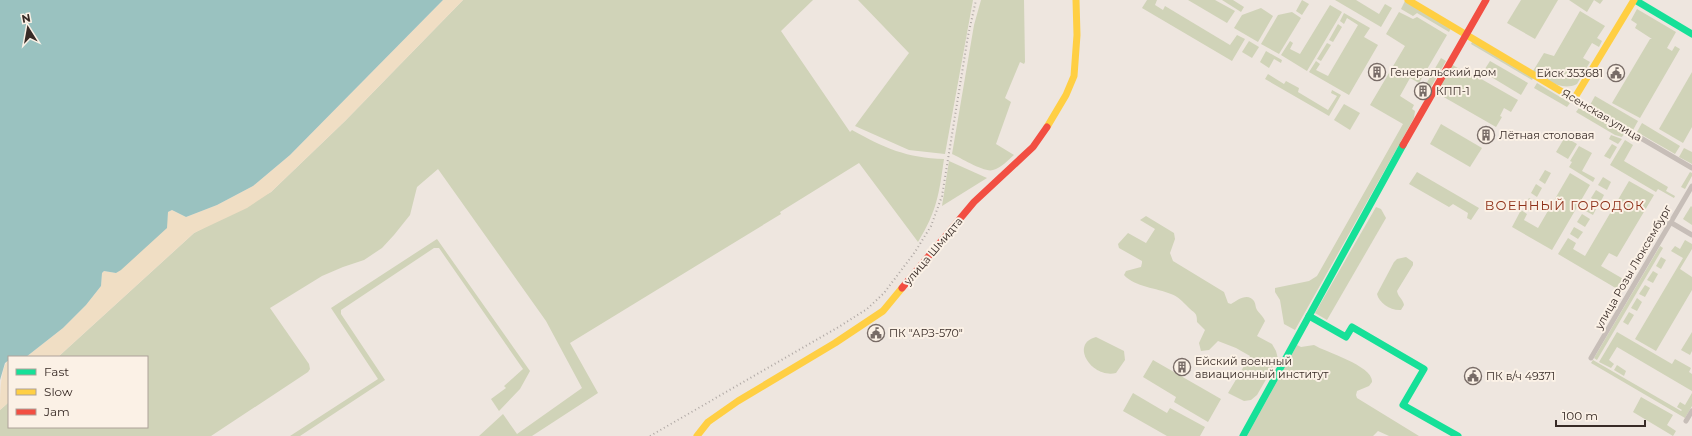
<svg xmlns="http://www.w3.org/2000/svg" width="1692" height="436" font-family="Montserrat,sans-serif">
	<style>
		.green { fill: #d0d3b8 }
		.sand { fill: #f0dec4 }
		.water { fill: #9ac2c0 }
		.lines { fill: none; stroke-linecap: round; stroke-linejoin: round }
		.street { stroke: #c7beb8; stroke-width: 5 }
		.fast { stroke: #16e098; stroke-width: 7 }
		.slow { stroke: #ffcf43; stroke-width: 7 }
		.jam { stroke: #f24e42; stroke-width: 7 }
		.rail { stroke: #aea7a3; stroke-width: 2; stroke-dasharray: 1 3; stroke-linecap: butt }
		.labels { text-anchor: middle; stroke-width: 4; stroke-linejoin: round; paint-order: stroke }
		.poi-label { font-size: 11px; fill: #382b26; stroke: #fbf1e6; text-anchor: start }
		.street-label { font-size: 11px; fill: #382b26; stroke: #fbf1e6 }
		.quarter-label { font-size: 13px; letter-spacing: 1px; fill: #8e3018; stroke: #fbf1e6 }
	</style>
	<rect width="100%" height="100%" fill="#eee6df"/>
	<g class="green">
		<path d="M463,0H813L781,31L850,132L852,130C884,148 907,158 944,159C939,194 937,211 918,242L859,163L780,212L781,214L570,343L598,393L532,436H479L503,414L517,434L582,388L546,321L438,169L417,187L410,215L394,235L382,248L364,260L343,267L322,276L270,308L309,364L310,369L308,372L211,436H0V410L9,402V427H147V357H58L194,233L271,192L345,121Z"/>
		<path d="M858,0H973L945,154L909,150L855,126L909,53Z"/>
		<path d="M981,0H1024L1025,62L1024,64L1020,62L1005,98L1011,102L996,144L1014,155C1008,160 1001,168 993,170C985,173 961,158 952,154L974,25Z"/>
		<path d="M1147,0H1157L1155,5L1163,10L1165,6L1230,45L1237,35L1245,39L1232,61L1142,8Z"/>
		<path d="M1188,0H1215L1235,11L1227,23Z"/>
		<path d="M1222,0H1233L1244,7L1241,12Z"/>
		<path d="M1302,0L1309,4L1302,15L1296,11Z"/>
		<path d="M1335,0H1356L1379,14L1385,4L1392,8L1381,27Z"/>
		<path d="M1521,0H1558L1535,39L1507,23Z"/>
		<path d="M1569,0H1603L1600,4L1594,0L1587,12Z"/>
		<path d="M1405,1L1451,28L1449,32L1417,13L1413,16L1401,9Z"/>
		<path d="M1330,5L1342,12L1307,71L1281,55L1290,41L1293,43L1290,49L1300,54Z"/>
		<path d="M1261,8L1273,16L1258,42L1234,28L1242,15Z"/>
		<path d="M1637,9L1676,32L1667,48L1672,51L1675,46L1680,49L1640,118L1612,103L1650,39H1652L1635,28L1637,24L1631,20Z"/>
		<path d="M1580,11L1605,26L1597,38L1602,41L1599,47L1592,43L1583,58L1590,62L1577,84C1561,92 1546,79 1533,71L1544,53L1554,56Z"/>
		<path d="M1292,12L1301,18L1279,54L1261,44L1278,15Z"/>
		<path d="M1399,12L1413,19L1417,17L1447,35L1419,83L1410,78L1400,96L1414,105L1412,109L1415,111L1414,118L1295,330L1284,324L1280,300L1275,292V288L1309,281L1317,276L1403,124L1370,105L1405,46L1386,34Z"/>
		<path d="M1344,13L1370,28L1364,37L1378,45L1349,95L1309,72L1316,61L1320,64L1316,70L1328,76L1358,25L1347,18L1344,24L1340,21Z"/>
		<path d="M1338,24L1342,27L1333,42L1329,40Z"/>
		<path d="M1473,40L1534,76L1532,80L1471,44Z"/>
		<path d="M1249,41L1259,47L1252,58L1242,52Z"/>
		<path d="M1327,43L1331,45L1321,61L1317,59Z"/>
		<path d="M1266,51L1282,60L1281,63L1274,59L1269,68L1260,62Z"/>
		<path d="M1441,58L1446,61L1431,87L1426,84Z"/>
		<path d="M1490,61L1528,83L1521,95L1483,72Z"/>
		<path d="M1451,64L1475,78L1476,76L1518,100L1511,112L1504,108L1500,116L1502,117L1496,127L1435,92Z"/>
		<path d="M1692,72V127L1683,143L1659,129Z"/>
		<path d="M1268,74L1284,84L1286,81L1299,88L1298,92L1328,110L1337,96L1331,93L1332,90L1341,95L1329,116L1265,79Z"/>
		<path d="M1537,83L1570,103L1567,107L1534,88Z"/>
		<path d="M1595,96L1638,121L1633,130L1590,105Z"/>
		<path d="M1344,104L1360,113L1350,130L1334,120Z"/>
		<path d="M1579,108L1624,134L1622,137L1615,135L1576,112Z"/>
		<path d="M1642,123L1680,146L1675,154L1637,132Z"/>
		<path d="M1441,124L1482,148L1470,167L1430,144Z"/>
		<path d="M1611,135L1622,139L1618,144L1609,139Z"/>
		<path d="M1565,137L1577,144L1568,159L1556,152Z"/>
		<path d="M1625,140L1633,145L1624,161L1668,187L1666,191L1675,196L1674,198L1658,189L1656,192L1610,165Z"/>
		<path d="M1612,144L1617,147L1610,159L1604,156Z"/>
		<path d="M1579,146L1592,153L1582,171L1595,178L1593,182L1569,167L1572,162L1570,161Z"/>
		<path d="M1684,148L1692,152V164L1679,157Z"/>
		<path d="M949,161L987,178L942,206Z"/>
		<path d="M1545,170L1551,173L1545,184L1539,180Z"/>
		<path d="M1417,172L1479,208L1471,220L1467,218L1468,213L1453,204L1449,207L1409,184Z"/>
		<path d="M1690,172L1692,173V176L1685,189L1681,187Z"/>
		<path d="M1570,173L1590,185L1552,250L1512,227L1521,210L1527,214L1524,220L1538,228Z"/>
		<path d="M1603,177L1611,182L1607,190L1598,185Z"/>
		<path d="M1629,181L1654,195L1617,257L1609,253L1601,266L1625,280L1619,290L1558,254L1568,238L1576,243L1573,249L1585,256Z"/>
		<path d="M1536,184L1542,188L1537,197L1531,193Z"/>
		<path d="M1596,190L1604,195L1600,203L1591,198Z"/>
		<path d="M1529,198L1534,201L1529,211L1523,208Z"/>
		<path d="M1589,202L1597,207L1593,215L1584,210Z"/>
		<path d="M1691,206L1692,207V225L1683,219Z"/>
		<path d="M1376,207L1381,209L1386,218L1327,320L1315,313Z"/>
		<path d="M1582,214L1590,219L1585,227L1577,222Z"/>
		<path d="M1146,216L1174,233L1175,239L1170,253L1173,261L1224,292L1228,303L1231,304C1237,300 1248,292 1254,301C1256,304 1255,307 1257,310C1260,314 1263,316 1265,321L1257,336L1272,344L1276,351L1278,359L1257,395L1251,400L1244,401L1228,393L1250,356L1236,348L1218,341L1209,350L1201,351L1199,343L1205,330L1197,322C1197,312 1195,314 1188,307C1183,302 1178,296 1171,294C1157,288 1135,287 1124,275L1126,271L1141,267L1142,263V261L1119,248L1118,244L1128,233L1146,243L1155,229L1140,220Z"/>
		<path d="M1574,227L1583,232L1578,239L1570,234Z"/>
		<path d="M437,239L530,371L520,389L499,411L491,399L506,388L504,386L523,369L439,248H434L341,310V314L385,380L300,436H290L378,379L331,308Z"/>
		<path d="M1685,240L1692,244V249L1680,269L1692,277V290L1656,351L1635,339L1683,258L1671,251L1675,246L1680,249Z"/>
		<path d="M1660,246L1663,248L1597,360L1594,358Z"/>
		<path d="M1406,257L1413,262V265L1397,291C1398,297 1403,299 1404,305L1401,310C1391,311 1379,303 1377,294L1394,262L1397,259Z"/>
		<path d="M1661,257L1666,260L1661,269L1656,266Z"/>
		<path d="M1653,271L1658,274L1653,283L1647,280Z"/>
		<path d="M1645,285L1650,288L1645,297L1639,294Z"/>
		<path d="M1637,298L1642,302L1637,311L1631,308Z"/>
		<path d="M1629,312L1634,315L1628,325L1623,322Z"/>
		<path d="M1617,332L1672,364L1675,359L1691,368L1689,372L1692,374V391L1617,347L1609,360L1614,364L1611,368L1599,362Z"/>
		<path d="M1692,332V351L1690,355L1681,350Z"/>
		<path d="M1096,337L1124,351L1125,360L1116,373C1092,379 1069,344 1096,337Z"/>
		<path d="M1297,345L1301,347L1314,345C1325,352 1374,366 1372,382L1369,386L1357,391L1356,395L1357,398L1419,436H1389L1378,431L1373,436H1247Z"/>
		<path d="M1153,360L1221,399L1208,422L1174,402L1176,397L1143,377Z"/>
		<path d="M1593,360L1681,411L1682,410L1677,407L1680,402L1685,405L1692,393V406L1685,418L1591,363Z"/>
		<path d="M1617,365L1626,371L1624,376L1614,370Z"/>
		<path d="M1133,393L1167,413L1170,408L1205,427L1200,436H1167L1123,411Z"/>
		<path d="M1641,397L1673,415L1667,425L1676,431L1673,436L1633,412Z"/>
	</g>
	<g class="sand">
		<path d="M443,0H463L345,121L271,192L247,208L194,233L58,357H26L63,328L86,305L101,286L102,273L104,271L116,273L166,228L168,212L172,210L186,217L217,205L253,186L290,155Z"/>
		<path d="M8,360L9,402L0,410C0,397 0,369 8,360Z"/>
	</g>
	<path class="water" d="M0,0H443L290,155L253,186L217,205L186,217L172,210L168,212L167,228L121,270L116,273L104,271L102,273L101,286L86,305L63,328L26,357H9V360L5,363L0,380Z"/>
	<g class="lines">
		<g class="street">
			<path d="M1574,99L1692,168"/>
			<path d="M1670,222L1692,235"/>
			<path d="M1591,358L1692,186"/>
			<path d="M1686,421L1692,411"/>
		</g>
		<g class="fast">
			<path d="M1635,0L1692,34"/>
			<path d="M1309,316L1346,337L1352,327L1424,369L1403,405L1458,436"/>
			<path d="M1243,436L1403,145"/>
		</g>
		<g class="slow">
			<path d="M1408,0L1574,99L1634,0"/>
			<path d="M1047,127L1066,95L1074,76L1077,35L1076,0"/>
			<path d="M697,436L708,422L738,401L835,343L883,311L902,288"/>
		</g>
		<g class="jam">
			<path d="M1403,145L1486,0"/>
			<path d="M902,288L974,202L1033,147L1047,127"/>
		</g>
		<path class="rail" d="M650,436L837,328L867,309L884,293L915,252L931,226L942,196L968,36L976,0"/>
	</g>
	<defs>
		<g id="building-ring" transform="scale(0.9)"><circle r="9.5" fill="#fbf1e6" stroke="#786c67" stroke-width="1.5"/><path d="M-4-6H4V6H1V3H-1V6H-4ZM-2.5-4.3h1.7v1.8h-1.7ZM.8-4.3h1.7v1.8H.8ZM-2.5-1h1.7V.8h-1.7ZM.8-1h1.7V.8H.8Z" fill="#786c67"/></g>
		<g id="civic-ring" transform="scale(0.9)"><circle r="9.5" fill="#fbf1e6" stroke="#786c67" stroke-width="1.5"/><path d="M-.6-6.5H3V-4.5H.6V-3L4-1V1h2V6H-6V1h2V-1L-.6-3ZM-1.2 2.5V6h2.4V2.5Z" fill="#786c67"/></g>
	</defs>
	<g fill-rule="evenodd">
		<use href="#building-ring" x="1377" y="72"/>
		<use href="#civic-ring" x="1616" y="73"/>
		<use href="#building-ring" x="1423" y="91"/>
		<use href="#building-ring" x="1486" y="135"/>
		<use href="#civic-ring" x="876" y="333"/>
		<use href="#building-ring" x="1182" y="367"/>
		<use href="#civic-ring" x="1473" y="376"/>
	</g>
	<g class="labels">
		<g class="poi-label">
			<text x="1390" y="76">Генеральский дом</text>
			<text x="1603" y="77" text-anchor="end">Ейск 353681</text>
			<text x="1436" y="95">КПП-1</text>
			<text x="1499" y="139">Лётная столовая</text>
			<text x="889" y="337">ПК "АРЗ-570"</text>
			<text x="1195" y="365">Ейский военный<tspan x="1195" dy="13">авиационный институт</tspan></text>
			<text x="1486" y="380">ПК в/ч 49371</text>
		</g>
		<g class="street-label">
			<text transform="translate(1602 115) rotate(31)" y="4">Ясенская улица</text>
			<text transform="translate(933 251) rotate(-50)" y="4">улица Шмидта</text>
			<text transform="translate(1633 267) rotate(-60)" y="4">улица Розы Люксембург</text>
		</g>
		<g class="quarter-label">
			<text x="1565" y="210">ВОЕННЫЙ ГОРОДОК</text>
		</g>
	</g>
	<rect x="8" y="356" width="140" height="72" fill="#fbf1e6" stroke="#ada299"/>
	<rect x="16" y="369" width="20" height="6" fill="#16e098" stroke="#ada299"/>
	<text x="44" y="376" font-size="12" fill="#382b26">Fast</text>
	<rect x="16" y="389" width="20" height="6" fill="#ffcf43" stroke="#ada299"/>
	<text x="44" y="396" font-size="12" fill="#382b26">Slow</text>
	<rect x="16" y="409" width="20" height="6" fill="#f24e42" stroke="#ada299"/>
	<text x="44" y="416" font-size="12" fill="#382b26">Jam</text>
	<g transform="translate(28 28) rotate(349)" stroke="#fbf1e6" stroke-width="3" paint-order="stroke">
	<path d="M0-3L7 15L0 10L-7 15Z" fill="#382b26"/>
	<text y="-6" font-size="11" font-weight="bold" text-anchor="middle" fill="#382b26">N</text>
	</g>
	<path d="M1556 420v6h89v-6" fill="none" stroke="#382b26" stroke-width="2"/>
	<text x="1562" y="420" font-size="12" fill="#382b26" stroke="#fbf1e6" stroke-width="3" paint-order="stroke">100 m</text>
</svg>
